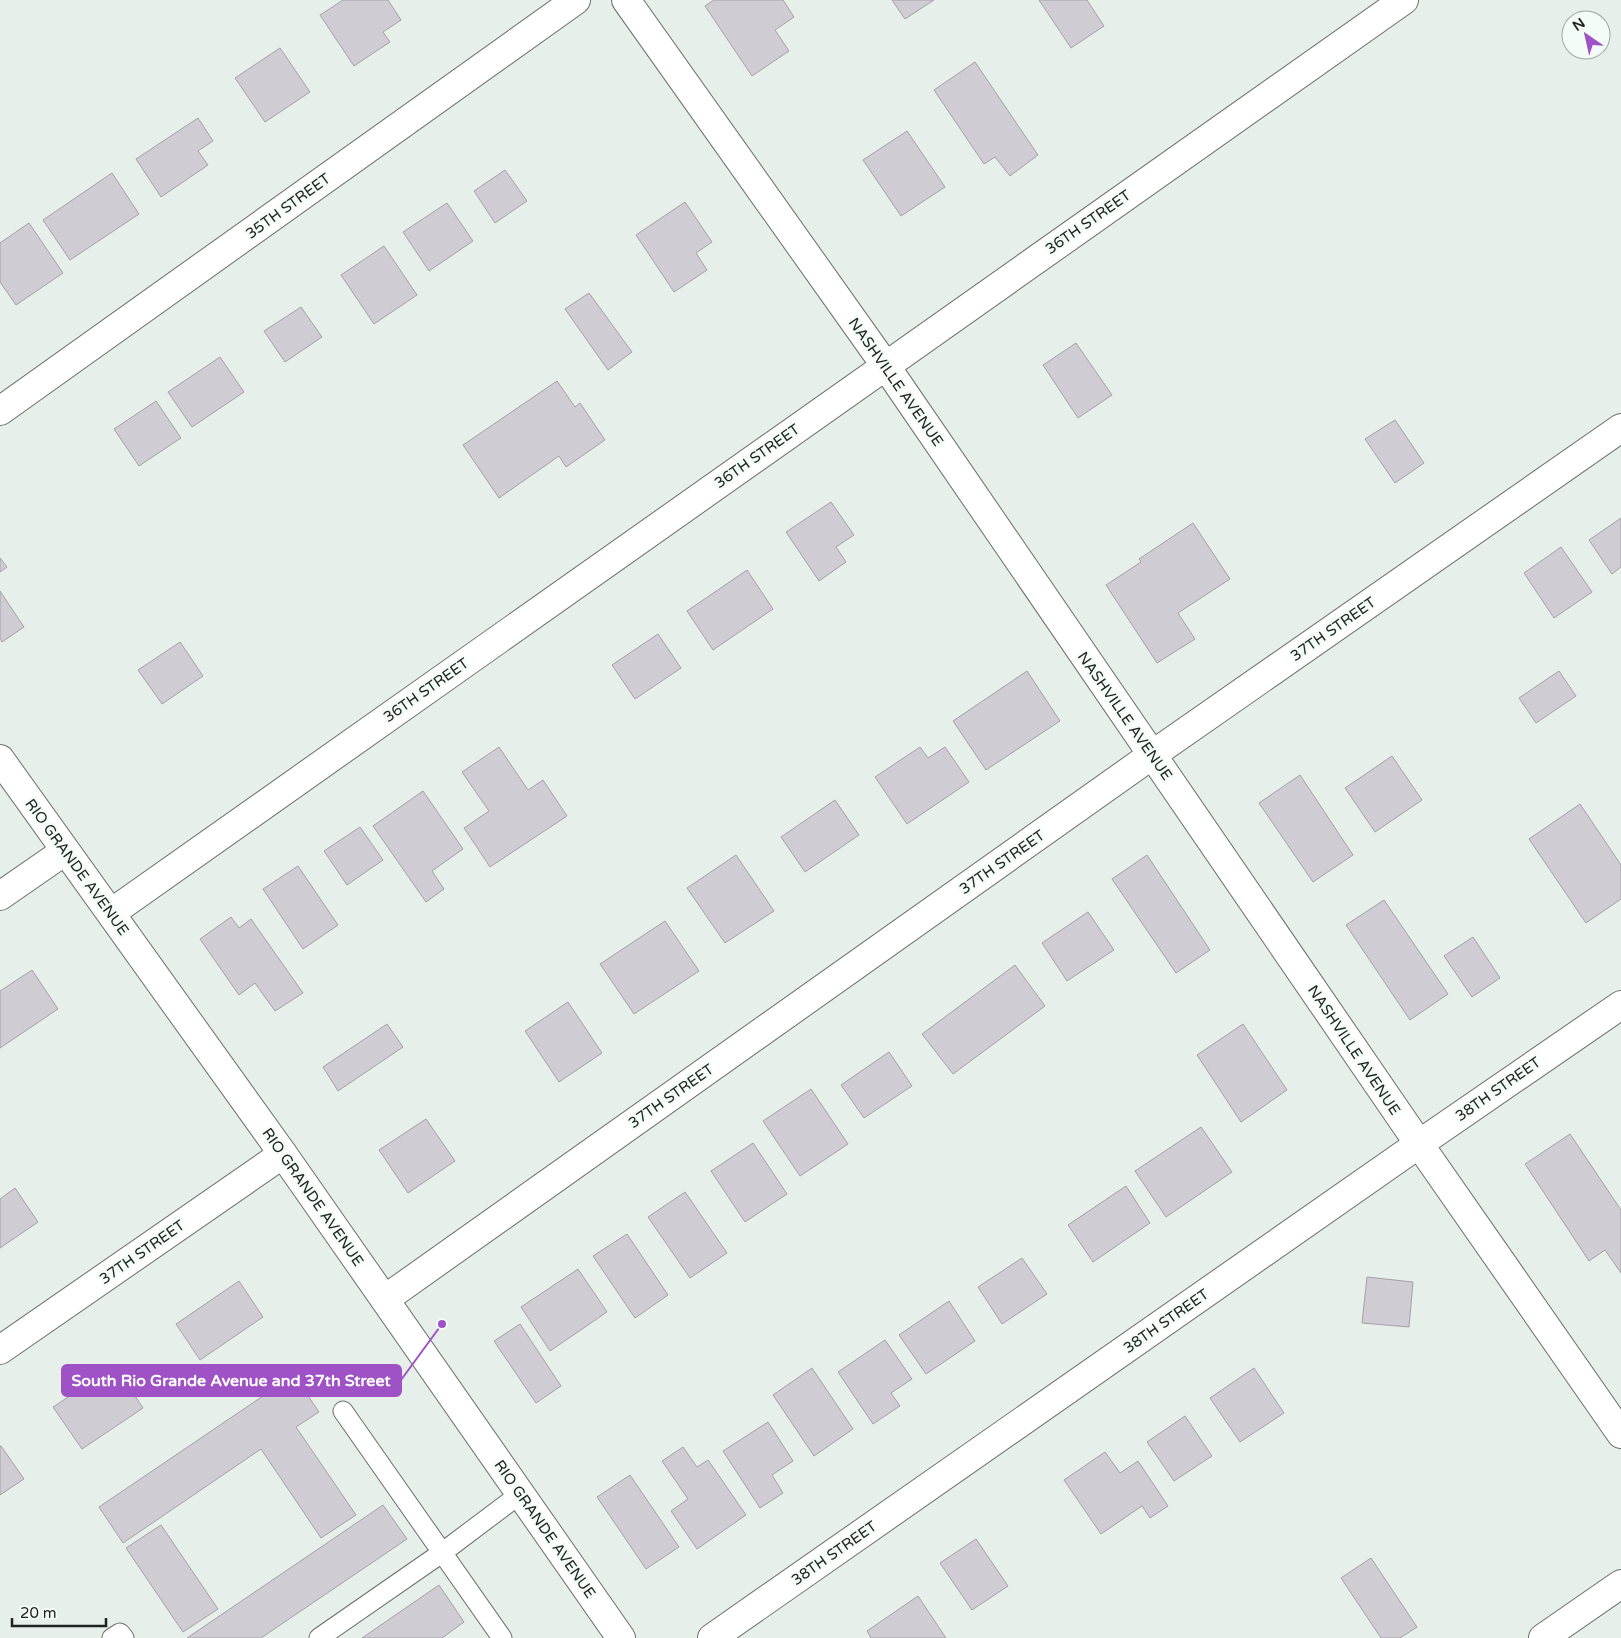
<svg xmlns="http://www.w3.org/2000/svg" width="1621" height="1638" font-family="'Varela Round',sans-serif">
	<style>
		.building { fill: #d0ccd3; stroke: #a4a0a6 }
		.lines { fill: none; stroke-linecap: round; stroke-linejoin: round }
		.service-casing { stroke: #696f6c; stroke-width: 21 }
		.minor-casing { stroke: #696f6c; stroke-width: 30 }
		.tertiary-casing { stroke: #696f6c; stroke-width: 30 }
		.service { stroke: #fff; stroke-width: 19 }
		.minor { stroke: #fff; stroke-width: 28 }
		.tertiary { stroke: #fff; stroke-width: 28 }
		.labels { text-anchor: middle; stroke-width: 5; stroke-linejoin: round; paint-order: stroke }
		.street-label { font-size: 15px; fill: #202322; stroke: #f4fcf8 }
		.leader { fill: none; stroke: #9e52c5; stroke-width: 2 }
		.callout-dot { fill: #9e52c5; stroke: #f4fcf8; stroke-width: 2 }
		.callout { fill: #9e52c5; stroke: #9e52c5; stroke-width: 2 }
		.callout-label { font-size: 16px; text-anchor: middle; font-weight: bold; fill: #fff }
	</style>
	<rect width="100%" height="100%" fill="#e7efeb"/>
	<g class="building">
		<path d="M343,0H388L401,20L383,32L390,42L354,66L320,15Z"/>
		<path d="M714,0H783L794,17L775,30L789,51L752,76L705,6Z"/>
		<path d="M892,0H934L905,19Z"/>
		<path d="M1039,0H1087L1104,26L1071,48Z"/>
		<path d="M280,48L310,92L265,122L235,78Z"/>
		<path d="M975,62L1038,155L1010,176L995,157L984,164L934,90Z"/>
		<path d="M198,118L213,141L198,151L208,165L161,197L136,159Z"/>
		<path d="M907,131L945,187L901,216L863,160Z"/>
		<path d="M505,170L527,201L495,223L474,191Z"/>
		<path d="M112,173L139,214L70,260L43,220Z"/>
		<path d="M685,202L712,242L696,253L707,270L674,292L636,235Z"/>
		<path d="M447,203L473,241L429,271L403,232Z"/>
		<path d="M29,223L63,273L16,305L0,282V243Z"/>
		<path d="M384,246L417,295L374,324L341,275Z"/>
		<path d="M589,293L632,352L608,370L565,309Z"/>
		<path d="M301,307L322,337L285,362L264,331Z"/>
		<path d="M1076,343L1112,395L1078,418L1043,365Z"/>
		<path d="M220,357L244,392L192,427L168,392Z"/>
		<path d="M557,381L575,407L580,403L605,440L566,467L559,456L499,498L463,445Z"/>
		<path d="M156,401L181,438L139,466L114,429Z"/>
		<path d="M1395,420L1424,463L1395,483L1365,439Z"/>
		<path d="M831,502L854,535L836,547L846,562L819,581L786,532Z"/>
		<path d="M1621,518V567L1612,574L1589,540Z"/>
		<path d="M1193,523L1230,579L1178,613L1195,639L1157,663L1106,585L1141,562L1139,559Z"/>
		<path d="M1561,547L1592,592L1554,618L1524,573Z"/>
		<path d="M0,558L7,567L0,572Z"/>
		<path d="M747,570L773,609L713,650L687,611Z"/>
		<path d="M0,591L24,627L2,642L0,639Z"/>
		<path d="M658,634L681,668L635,699L612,665Z"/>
		<path d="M180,642L203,676L162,704L138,670Z"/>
		<path d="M1027,671L1060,721L986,770L953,721Z"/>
		<path d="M1559,671L1576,696L1536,723L1519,698Z"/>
		<path d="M499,747L528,790L543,780L567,816L490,867L464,828L489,811L462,772Z"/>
		<path d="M920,747L928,758L945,747L969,782L907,824L875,777Z"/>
		<path d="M1392,756L1422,800L1375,832L1345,788Z"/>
		<path d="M1300,775L1353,855L1313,882L1259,803Z"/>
		<path d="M423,791L463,849L432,871L444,889L426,902L373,826Z"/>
		<path d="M835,800L859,835L805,872L781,837Z"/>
		<path d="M1580,804L1621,865V899L1586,923L1529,839Z"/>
		<path d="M360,827L383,860L347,885L324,851Z"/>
		<path d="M736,855L774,911L725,943L687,888Z"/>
		<path d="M1147,855L1210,950L1176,973L1112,879Z"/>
		<path d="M298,866L338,925L303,949L263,889Z"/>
		<path d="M1384,900L1448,994L1410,1020L1346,925Z"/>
		<path d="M1088,912L1114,950L1067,981L1042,943Z"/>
		<path d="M231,917L239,928L251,919L303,993L275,1011L255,983L239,995L200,939Z"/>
		<path d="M665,921L699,971L634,1014L600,964Z"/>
		<path d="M1473,937L1500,978L1472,997L1444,956Z"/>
		<path d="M1015,965L1045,1006L953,1074L922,1034Z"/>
		<path d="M32,970L58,1009L0,1048V991Z"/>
		<path d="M568,1002L602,1053L559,1082L525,1031Z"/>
		<path d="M387,1024L403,1047L338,1091L323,1067Z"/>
		<path d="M1243,1024L1287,1090L1241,1122L1197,1055Z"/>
		<path d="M889,1052L912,1086L864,1118L841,1085Z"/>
		<path d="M811,1089L848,1144L800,1176L763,1121Z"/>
		<path d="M426,1119L455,1161L408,1193L379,1150Z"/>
		<path d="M1201,1127L1232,1172L1166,1217L1135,1171Z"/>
		<path d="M1570,1134L1621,1210V1273L1605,1250L1589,1261L1525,1164Z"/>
		<path d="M753,1143L787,1194L745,1222L711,1171Z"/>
		<path d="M1126,1186L1150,1223L1093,1262L1068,1225Z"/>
		<path d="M15,1188L38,1222L0,1248V1199Z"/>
		<path d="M685,1192L727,1253L690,1278L648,1217Z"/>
		<path d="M627,1234L668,1295L635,1318L593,1256Z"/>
		<path d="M1022,1258L1047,1294L1002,1324L978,1287Z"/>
		<path d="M578,1269L607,1312L550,1351L521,1307Z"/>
		<path d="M1367,1277L1413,1282L1409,1327L1362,1323Z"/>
		<path d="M239,1281L263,1317L200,1360L176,1324Z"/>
		<path d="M949,1301L975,1341L926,1374L899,1335Z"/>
		<path d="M520,1324L561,1386L536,1403L494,1341Z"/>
		<path d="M885,1340L912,1379L891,1393L900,1406L873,1424L838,1372Z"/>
		<path d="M115,1366L143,1408L82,1449L53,1407Z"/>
		<path d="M812,1368L853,1429L814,1456L773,1395Z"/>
		<path d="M1254,1368L1284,1413L1240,1442L1210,1398Z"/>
		<path d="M294,1375L319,1412L296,1427L356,1515L321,1538L261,1449L123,1543L99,1507Z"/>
		<path d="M1185,1416L1212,1456L1174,1481L1147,1442Z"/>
		<path d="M768,1422L793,1461L772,1475L783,1493L760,1508L723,1451Z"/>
		<path d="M0,1446H1L24,1479L0,1495Z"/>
		<path d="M683,1447L697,1467L708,1460L746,1515L697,1549L671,1511L688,1499L662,1461Z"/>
		<path d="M1105,1452L1120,1473L1138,1461L1168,1506L1150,1518L1142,1506L1101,1534L1064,1480Z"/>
		<path d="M630,1475L679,1547L646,1569L597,1497Z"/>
		<path d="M383,1505L407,1539L261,1638H187Z"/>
		<path d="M161,1525L218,1609L183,1632L126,1548Z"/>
		<path d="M976,1539L1008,1586L972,1610L940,1563Z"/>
		<path d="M1371,1558L1417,1627L1400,1638H1381L1341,1578Z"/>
		<path d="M439,1585L464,1622L442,1638H362Z"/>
		<path d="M918,1596L946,1638H871L867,1631Z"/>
	</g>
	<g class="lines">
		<g class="service-casing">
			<g id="service">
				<path d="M343,1411L502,1638"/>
				<path d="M112,1638L120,1633L124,1638"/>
				<path d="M319,1638L443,1552L520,1494"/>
			</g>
		</g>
		<g class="minor-casing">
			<g id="minor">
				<path d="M626,0L885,365L1419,1144L1621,1434"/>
				<path d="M0,411L576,0"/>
				<path d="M0,896L65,851"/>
				<path d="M111,913L1404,0"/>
				<path d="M385,1299L1152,755L1621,428"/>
				<path d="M0,1350L283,1154"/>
				<path d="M712,1638L1419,1144L1621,1005"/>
			</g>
		</g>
		<g class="tertiary-casing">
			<g id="tertiary">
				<path d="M0,759L283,1154L621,1638"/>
				<path d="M1543,1638L1621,1584"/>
			</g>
		</g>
		<use href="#service" class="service"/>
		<use href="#minor" class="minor"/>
		<use href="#tertiary" class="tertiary"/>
	</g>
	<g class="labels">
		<g class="street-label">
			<text transform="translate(288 206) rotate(-36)" y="5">35TH STREET</text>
			<text transform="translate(1088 222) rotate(-35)" y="5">36TH STREET</text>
			<text transform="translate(896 382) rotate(55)" y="5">NASHVILLE AVENUE</text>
			<text transform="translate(757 456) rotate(-35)" y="5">36TH STREET</text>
			<text transform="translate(1333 629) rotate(-35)" y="5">37TH STREET</text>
			<text transform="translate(426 690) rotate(-35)" y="5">36TH STREET</text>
			<text transform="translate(1125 716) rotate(55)" y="5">NASHVILLE AVENUE</text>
			<text transform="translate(1002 862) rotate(-35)" y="5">37TH STREET</text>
			<text transform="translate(77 867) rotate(54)" y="5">RIO GRANDE AVENUE</text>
			<text transform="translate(1354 1050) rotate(56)" y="5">NASHVILLE AVENUE</text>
			<text transform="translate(1498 1089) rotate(-35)" y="5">38TH STREET</text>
			<text transform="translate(671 1096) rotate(-35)" y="5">37TH STREET</text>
			<text transform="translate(313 1197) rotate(55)" y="5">RIO GRANDE AVENUE</text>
			<text transform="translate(142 1252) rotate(-35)" y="5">37TH STREET</text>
			<text transform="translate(1166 1321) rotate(-35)" y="5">38TH STREET</text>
			<text transform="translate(545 1529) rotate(55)" y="5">RIO GRANDE AVENUE</text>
			<text transform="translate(834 1553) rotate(-35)" y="5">38TH STREET</text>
		</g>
	</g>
	<path class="leader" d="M442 1324L401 1380"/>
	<circle class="callout-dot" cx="442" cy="1324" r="5"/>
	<rect class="callout" x="62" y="1365" width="339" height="31" rx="5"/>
	<g class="callout-label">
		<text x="231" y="1386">South Rio Grande Avenue and 37th Street</text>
	</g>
	<g transform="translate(1586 35) rotate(326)"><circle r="24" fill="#f4fcf8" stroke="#9fa5a2"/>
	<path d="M0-4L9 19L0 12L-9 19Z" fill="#9e52c5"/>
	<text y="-8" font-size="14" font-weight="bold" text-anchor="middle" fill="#202322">N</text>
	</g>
	<path d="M12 1618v8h94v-8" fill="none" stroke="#202322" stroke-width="2.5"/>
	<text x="20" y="1618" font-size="15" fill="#202322" stroke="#f4fcf8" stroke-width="4" paint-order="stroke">20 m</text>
</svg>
